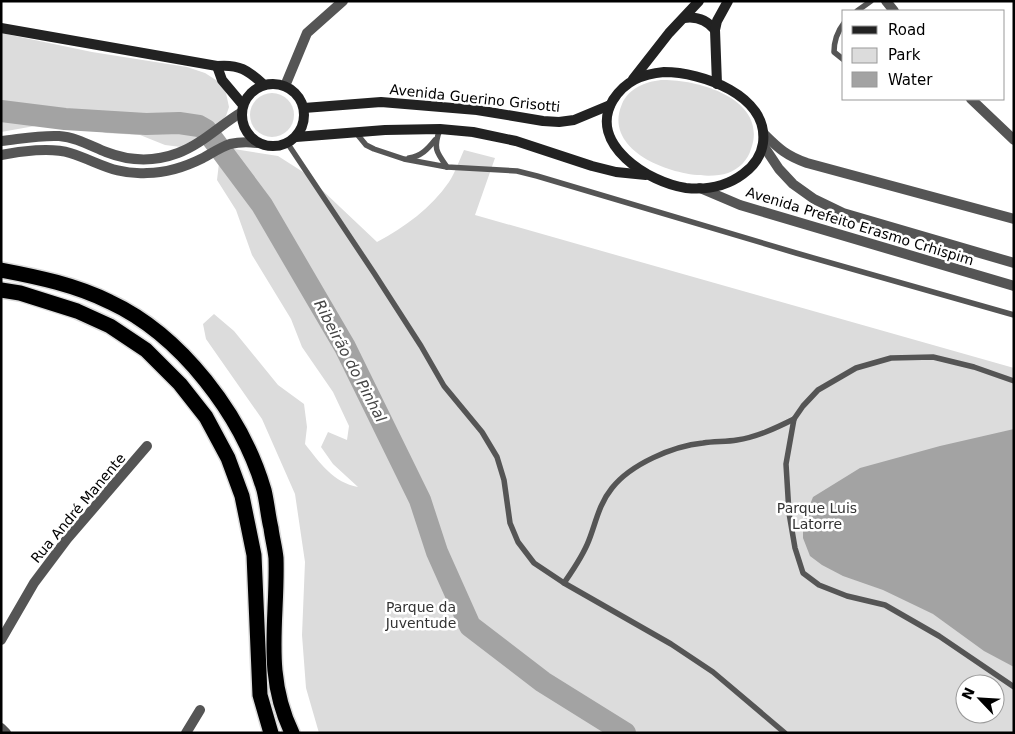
<svg xmlns="http://www.w3.org/2000/svg" width="1015" height="734" font-family="'DejaVu Sans',sans-serif">
	<style>
		.green { fill: #dcdcdc; fill-rule: evenodd }
		.water { fill: #a3a3a3 }
		.lines { fill: none; stroke-linecap: round; stroke-linejoin: round }
		.river { stroke: #a3a3a3; stroke-width: 22 }
		.highway-casing { stroke: #dbdbdb; stroke-width: 18 }
		.lane { stroke: #555; stroke-width: 5.5 }
		.street { stroke: #555; stroke-width: 10 }
		.secondary { stroke: #222; stroke-width: 10 }
		.highway { stroke: #000; stroke-width: 15 }
		.labels { text-anchor: middle; stroke-width: 5; stroke-linejoin: round; paint-order: stroke }
		.street-label { font-size: 14px; fill: #000; stroke: #fff }
		.park-label { font-size: 14px; fill: #333; stroke: #fff }
		.water-label { font-size: 15px; font-style: italic; fill: #444; stroke: #fff }
	</style>
	<rect width="100%" height="100%" fill="#fff"/>
	<g class="green">
		<path d="M1,33L92,52L187,67L205,73L219,82L226,93L229,107L226,116L218,125L181,147L165,145L140,135L106,133L63,121L1,132Z"/>
		<path d="M661,80C698,79 769,99 751,149C748,160 739,169 728,173C693,185 599,157 622,104C629,88 645,82 661,80Z"/>
		<circle cx="272" cy="115" r="22"/>
		<path d="M234,149L278,156L303,172L377,242C405,227 431,208 449,182C455,173 459,161 464,150L495,158L475,215L1014,368V733H319L306,688L302,635L305,562L295,494L262,419L206,339L203,324L214,314L234,331L278,385L304,404L307,427L305,444C319,462 334,483 358,487L333,464L321,447L328,432L347,440L349,426L333,392L302,347L291,319L252,255L236,210L217,180L219,163ZM965,684H995V714H965Z"/>
	</g>
	<path class="water" d="M1014,429V667L984,651L933,614L883,590L843,576L822,565L810,556L803,538V522L813,497L860,468L940,446Z"/>
	<g class="lines">
		<path class="river" d="M1,111L65,119L146,124L179,123L199,126L206,130L262,205L345,347L420,500L437,552L470,626L543,682L625,733"/>
		<g class="highway-casing">
			<g id="highway">
				<path d="M1,270C38,277 76,285 110,302C181,335 242,415 264,490C267,502 268,516 271,528C272,537 275,548 276,558C278,620 263,673 292,733"/>
				<path d="M1,290L20,293L77,311L110,326L146,350L180,384L206,417L228,458L242,496L254,555L260,695L271,733"/>
			</g>
		</g>
		<g class="lane">
			<path d="M857,11L871,1"/>
			<path d="M844,23C837,32 834,40 834,52L844,60"/>
			<path d="M440,129C433,148 436,152 447,167"/>
			<path d="M357,134L366,145L374,149L404,159L447,167L517,171L537,176L796,253L1014,315"/>
			<path d="M288,144L374,273L421,346L444,386L482,432L497,457L504,480L510,523L518,542L534,563L564,583L671,644L713,672L785,733"/>
			<path d="M409,158C421,156 427,150 435,140"/>
			<path d="M1014,381L974,367L933,357L891,358L856,368L818,390L803,406L794,419L786,464L789,513L795,548L803,573L819,585L847,596L885,605L939,636L1014,687"/>
			<path d="M564,583C573,570 583,556 589,540C596,522 599,504 612,488C631,464 673,446 703,443C714,441 726,442 737,440C757,437 776,428 794,419"/>
		</g>
		<g class="street">
			<path d="M886,1L894,11"/>
			<path d="M285,86L307,33L343,1"/>
			<path d="M971,99L1014,140"/>
			<path d="M764,134C779,149 787,156 807,163L1014,219"/>
			<path d="M1,141C20,139 40,135 59,136C76,137 91,146 106,152C129,161 154,162 178,153C202,144 220,125 242,112"/>
			<path d="M763,145L779,169L793,184L814,199L843,213L1014,263"/>
			<path d="M1,155C20,151 52,147 70,153C99,162 114,175 147,173C166,173 187,166 203,158C212,153 221,147 230,144C239,142 248,142 257,143"/>
			<path d="M700,188L740,205L1014,286"/>
			<path d="M1,640L34,583L67,539L147,446"/>
			<path d="M1,728L6,733"/>
			<path d="M186,733L200,710"/>
		</g>
		<g class="secondary">
			<path d="M684,18C697,16 707,20 715,30"/>
			<path d="M1,28L217,66C239,64 248,70 264,85"/>
			<path d="M217,66L222,80L243,105"/>
			<path d="M664,72C701,72 769,95 763,143C761,157 754,166 743,174C727,186 706,190 686,188C649,183 587,144 613,100C625,81 642,74 664,72Z"/>
			<path d="M633,79L669,33L699,1"/>
			<circle cx="273" cy="115" r="31"/>
			<path d="M717,84L715,30L717,21L728,1"/>
			<path d="M304,108L381,102L477,110L543,121L559,122L574,120L610,105"/>
			<path d="M296,137L385,130L440,129L473,132L516,141L592,166L616,172L646,175"/>
		</g>
		<use href="#highway" class="highway"/>
	</g>
	<g class="labels">
		<g class="street-label">
			<text transform="translate(475 98) rotate(6)" y="5">Avenida Guerino Grisotti</text>
			<text transform="translate(860 226) rotate(17)" y="5">Avenida Prefeito Erasmo Crhispim</text>
			<text transform="translate(78 508) rotate(-50)" y="5">Rua André Manente</text>
		</g>
		<g class="park-label">
			<text x="817" y="513">Parque Luis<tspan x="817" dy="16">Latorre</tspan></text>
			<text x="421" y="612">Parque da<tspan x="421" dy="16">Juventude</tspan></text>
		</g>
		<g class="water-label">
			<text transform="translate(350 361) rotate(62)" y="5">Ribeirão do Pinhal</text>
		</g>
	</g>
	<rect width="1015" height="734" fill="none" stroke="#000000" stroke-width="5"/>
	<rect x="842" y="10" width="162" height="90" fill="#ffffff" stroke="#999999"/>
	<rect x="852" y="26" width="25" height="8" fill="#222222" stroke="#999999"/>
	<text x="888" y="35" font-size="15" fill="#000000">Road</text>
	<rect x="852" y="48" width="25" height="15" fill="#dcdcdc" stroke="#999999"/>
	<text x="888" y="60" font-size="15" fill="#000000">Park</text>
	<rect x="852" y="72" width="25" height="15" fill="#a3a3a3" stroke="#999999"/>
	<text x="888" y="85" font-size="15" fill="#000000">Water</text>
	<g transform="translate(980 699) rotate(295)"><circle r="24" fill="#ffffff" stroke="#999999"/>
	<path d="M0-4L9 19L0 12L-9 19Z" fill="#000000"/>
	<text y="-8" font-size="14" font-weight="bold" text-anchor="middle" fill="#000000">N</text>
	</g>
</svg>
